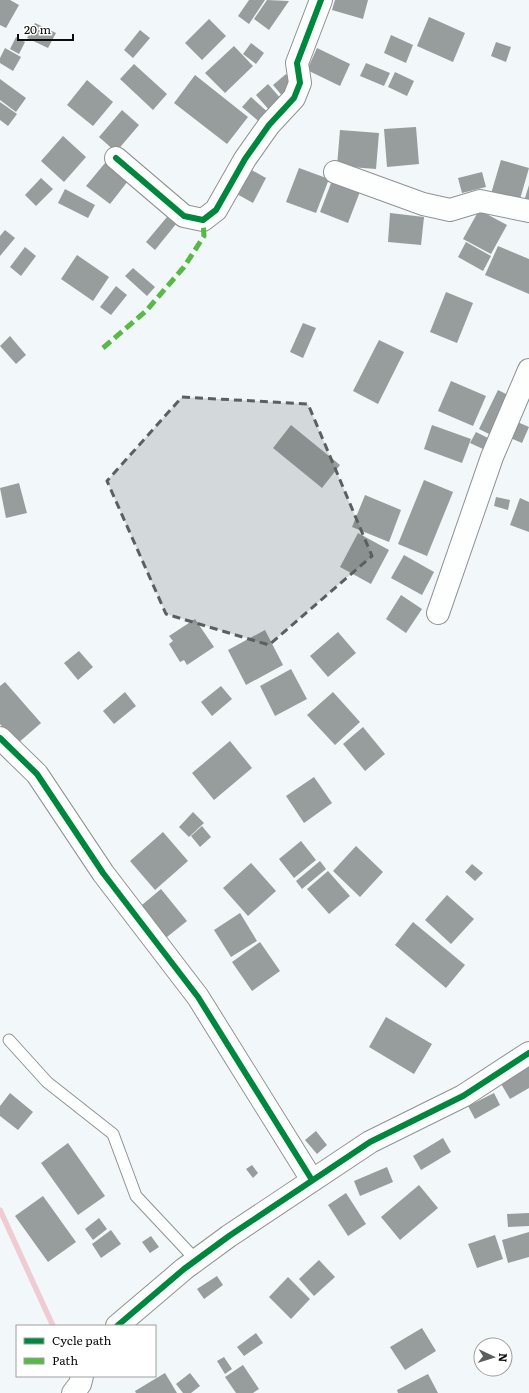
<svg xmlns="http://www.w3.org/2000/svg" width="529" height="1393" font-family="Literata,serif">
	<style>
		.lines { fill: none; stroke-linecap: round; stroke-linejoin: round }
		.stream { stroke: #efccd3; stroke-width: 5.5 }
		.building { fill: #979c9c }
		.lane-casing { stroke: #909293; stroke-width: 13 }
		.street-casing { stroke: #909293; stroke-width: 24 }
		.lane { stroke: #fdfefe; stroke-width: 11 }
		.street { stroke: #fdfefe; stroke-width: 22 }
		.quiet { stroke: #58b947; stroke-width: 5; stroke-dasharray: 10 5; stroke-linecap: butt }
		.cycleway-casing { stroke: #fff; stroke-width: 8 }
		.cycleway { stroke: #00873e; stroke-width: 6 }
		.marked { fill: #5c5f5f; fill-opacity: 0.2; stroke: #5c5f5f; stroke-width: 3; stroke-dasharray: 8 5; stroke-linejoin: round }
	</style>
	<rect width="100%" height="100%" fill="#f2f8fa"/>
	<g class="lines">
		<path class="stream" d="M0,1210L53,1326"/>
	</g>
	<g class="building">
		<path d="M0,0H10L19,5L6,28L0,25Z"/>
		<path d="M249,0H265L249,24L238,16Z"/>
		<path d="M267,0L289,1L269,30L254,19Z"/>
		<path d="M335,0H368L363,19L332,10Z"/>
		<path d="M429,17L465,33L453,62L417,46Z"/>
		<path d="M209,19L226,36L202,60L185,43Z"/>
		<path d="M35,23L56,33L48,48L27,38Z"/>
		<path d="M140,30L150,38L133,58L124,50Z"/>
		<path d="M391,35L413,45L406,63L384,53Z"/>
		<path d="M16,37L25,42L19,54L10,49Z"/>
		<path d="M496,42L511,47L506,62L491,56Z"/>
		<path d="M251,43L264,53L256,64L243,54Z"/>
		<path d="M234,46L253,66L225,93L205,73Z"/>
		<path d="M5,48L21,57L13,71L0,63V58Z"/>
		<path d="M317,48L350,64L340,86L307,70Z"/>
		<path d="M366,63L390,73L384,86L360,76Z"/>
		<path d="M134,64L167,94L153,110L120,79Z"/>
		<path d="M395,72L414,81L407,96L388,87Z"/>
		<path d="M286,74L297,87L284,98L273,85Z"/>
		<path d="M195,75L248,117L227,144L174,103Z"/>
		<path d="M0,79L26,98L16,112L0,100Z"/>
		<path d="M87,80L113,102L93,126L67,105Z"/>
		<path d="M268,84L282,100L270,111L256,95Z"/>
		<path d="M251,97L272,116L263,125L242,107Z"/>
		<path d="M0,102L17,114L8,126L0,120Z"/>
		<path d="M122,110L139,125L116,152L99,137Z"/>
		<path d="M416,127L419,164L387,167L384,129Z"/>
		<path d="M340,130L379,133L376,169L337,166Z"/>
		<path d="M63,136L86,157L64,182L41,161Z"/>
		<path d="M501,160L529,168L518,206L490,197Z"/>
		<path d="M105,163L128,181L110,204L86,186Z"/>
		<path d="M248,168L266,178L253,203L235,193Z"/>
		<path d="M299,168L329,179L316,213L286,202Z"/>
		<path d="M482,172L486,187L462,193L458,178Z"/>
		<path d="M41,178L53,189L36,206L25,195Z"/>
		<path d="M333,178L361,189L348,223L320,212Z"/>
		<path d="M529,185V202L524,201Z"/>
		<path d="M65,189L95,205L88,218L58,203Z"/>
		<path d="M479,210L507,225L491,254L463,239Z"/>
		<path d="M390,213L424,217L421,245L388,242Z"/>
		<path d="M167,217L176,224L155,250L146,242Z"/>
		<path d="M5,230L15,238L0,256V236Z"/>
		<path d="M466,242L491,256L483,271L458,257Z"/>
		<path d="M498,246L529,259V294L485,275Z"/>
		<path d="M25,247L36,256L21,276L10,267Z"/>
		<path d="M77,255L109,277L93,301L61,279Z"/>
		<path d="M133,268L155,287L147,296L125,276Z"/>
		<path d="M116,286L127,295L111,315L100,307Z"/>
		<path d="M446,292L473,303L457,343L430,332Z"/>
		<path d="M303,323L316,328L303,358L290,352Z"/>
		<path d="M10,336L26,355L16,364L0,346Z"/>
		<path d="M379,340L404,352L378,404L353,391Z"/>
		<path d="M451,381L486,396L473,426L438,411Z"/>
		<path d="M498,390L510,396L491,435L479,429Z"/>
		<path d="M515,421L529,427L522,443L508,437Z"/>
		<path d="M291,425L340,465L322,488L273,448Z"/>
		<path d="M432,425L471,439L462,463L424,449Z"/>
		<path d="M476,432L488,438L483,449L470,443Z"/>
		<path d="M424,480L453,492L427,556L398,544Z"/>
		<path d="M19,483L27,513L6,518L0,488Z"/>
		<path d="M365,495L401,510L389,542L352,527Z"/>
		<path d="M496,497L510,500L508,510L494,506Z"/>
		<path d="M520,498L529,502V532L510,525Z"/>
		<path d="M358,533L389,550L371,584L340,567Z"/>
		<path d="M404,555L434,572L422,595L391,578Z"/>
		<path d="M401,595L422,609L406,633L386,619Z"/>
		<path d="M195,619L214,647L187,665L184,660L180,662L169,644L173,641L169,636Z"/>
		<path d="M265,630L283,665L246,685L228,650Z"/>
		<path d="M338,632L356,653L328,677L310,656Z"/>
		<path d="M79,651L93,667L78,680L64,663Z"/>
		<path d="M291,669L307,699L275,716L260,686Z"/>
		<path d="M5,682L41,723L17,744L0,724V686Z"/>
		<path d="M221,686L232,699L212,716L201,702Z"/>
		<path d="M125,692L136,706L114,724L103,711Z"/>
		<path d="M333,692L360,722L335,745L307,715Z"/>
		<path d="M363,727L385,754L365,771L343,744Z"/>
		<path d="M230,741L252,768L214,800L192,773Z"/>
		<path d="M314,777L332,803L304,823L286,796Z"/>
		<path d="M193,812L204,823L189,837L179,827Z"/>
		<path d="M202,826L211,837L200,847L191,836Z"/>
		<path d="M163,832L188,861L155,890L130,861Z"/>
		<path d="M301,841L316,860L294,878L279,859Z"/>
		<path d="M356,846L383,872L360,897L333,871Z"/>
		<path d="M320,861L326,869L302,889L296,881Z"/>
		<path d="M251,863L276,891L248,916L223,888Z"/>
		<path d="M472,864L483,873L475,881L465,872Z"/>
		<path d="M328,871L350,896L329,914L307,889Z"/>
		<path d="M161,889L187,921L162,941L136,910Z"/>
		<path d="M447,895L474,919L451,944L425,920Z"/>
		<path d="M240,913L257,941L231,957L214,930Z"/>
		<path d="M413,922L465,965L446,988L395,945Z"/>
		<path d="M260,942L280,971L252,991L232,962Z"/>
		<path d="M386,1017L432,1044L414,1074L369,1047Z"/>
		<path d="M529,1066V1088L510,1099L500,1082Z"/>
		<path d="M10,1093L33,1112L18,1130L0,1116V1106Z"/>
		<path d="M494,1093L500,1105L475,1119L468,1106Z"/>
		<path d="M316,1131L327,1145L317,1154L305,1140Z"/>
		<path d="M443,1138L451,1152L421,1170L413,1156Z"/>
		<path d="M68,1143L105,1196L78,1215L41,1163Z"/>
		<path d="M252,1165L258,1173L253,1178L246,1169Z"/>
		<path d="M387,1167L393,1182L360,1196L354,1181Z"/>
		<path d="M419,1185L438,1208L400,1240L381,1217Z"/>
		<path d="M346,1193L366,1224L348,1236L328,1205Z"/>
		<path d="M43,1196L76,1242L48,1262L15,1216Z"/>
		<path d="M529,1213V1226L508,1227L507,1214Z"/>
		<path d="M99,1218L107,1229L93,1240L85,1229Z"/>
		<path d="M111,1230L121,1244L101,1258L92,1244Z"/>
		<path d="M529,1232V1257L508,1263L502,1240Z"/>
		<path d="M495,1235L503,1259L477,1268L468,1244Z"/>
		<path d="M151,1236L159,1247L150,1253L142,1242Z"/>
		<path d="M319,1260L335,1277L314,1296L299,1279Z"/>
		<path d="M217,1276L223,1285L204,1299L197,1289Z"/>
		<path d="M288,1277L310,1299L291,1319L269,1297Z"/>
		<path d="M422,1328L436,1351L405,1370L390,1347Z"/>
		<path d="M256,1333L263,1343L244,1356L237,1347Z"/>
		<path d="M224,1357L232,1369L225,1374L217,1361Z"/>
		<path d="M243,1365L259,1389L253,1393H236L225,1377Z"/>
		<path d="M165,1373L177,1393H136L135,1391Z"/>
		<path d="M190,1373L200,1386L191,1393H183L176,1384Z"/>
		<path d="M428,1374L438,1393H398L397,1390Z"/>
	</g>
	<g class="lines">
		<g class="lane-casing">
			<path id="lane" d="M9,1040L47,1082L113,1134L136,1196L196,1260"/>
		</g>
		<g class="street-casing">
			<g id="street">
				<path d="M116,158L184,216L203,220L216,210L245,159L269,125L294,98L300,83L297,63L321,0"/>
				<path d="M335,172L423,204L450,210L480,201L529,211"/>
				<path d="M438,613L492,457L529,370"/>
				<path d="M0,738L37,774L103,873L198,997L312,1180"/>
				<path d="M117,1326L184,1269L229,1236L370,1142L463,1096L529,1053"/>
				<path d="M73,1393L80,1384L82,1376"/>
			</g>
		</g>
		<use href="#lane" class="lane"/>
		<use href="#street" class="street"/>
		<path class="quiet" d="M103,348L146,311L184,267L204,236L203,220"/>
		<g class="cycleway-casing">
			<g id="cycleway">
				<path d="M116,158L184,216L203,220L216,210L245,159L269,125L294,98L300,83L297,63L321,0"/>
				<path d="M0,738L37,774L103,873L198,997L312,1180"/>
				<path d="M117,1326L184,1269L229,1236L370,1142L463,1096L529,1053"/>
			</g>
		</g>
		<use href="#cycleway" class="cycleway"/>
	</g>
	<path class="marked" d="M182,397L308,404L372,556L269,645L166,614L107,481Z"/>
	<rect x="16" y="1325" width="140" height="52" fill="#ffffff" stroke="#9e9e9e"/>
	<rect x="24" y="1338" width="20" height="6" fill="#00873e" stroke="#9e9e9e"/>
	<text x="52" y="1345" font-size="12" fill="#0c0c0c">Cycle path</text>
	<rect x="24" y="1358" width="20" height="6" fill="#58b947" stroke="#9e9e9e"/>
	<text x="52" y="1365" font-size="12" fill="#0c0c0c">Path</text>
	<g transform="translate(493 1357) rotate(94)"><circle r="19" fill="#ffffff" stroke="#9e9e9e"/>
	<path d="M0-3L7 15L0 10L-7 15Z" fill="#5c5f5f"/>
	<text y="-6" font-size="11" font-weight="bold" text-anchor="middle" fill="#0c0c0c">N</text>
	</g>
	<path d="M18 34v6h55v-6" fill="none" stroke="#0c0c0c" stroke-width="2"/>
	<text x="24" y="34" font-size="12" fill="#0c0c0c" stroke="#ffffff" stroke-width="3" paint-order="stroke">20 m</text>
</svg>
